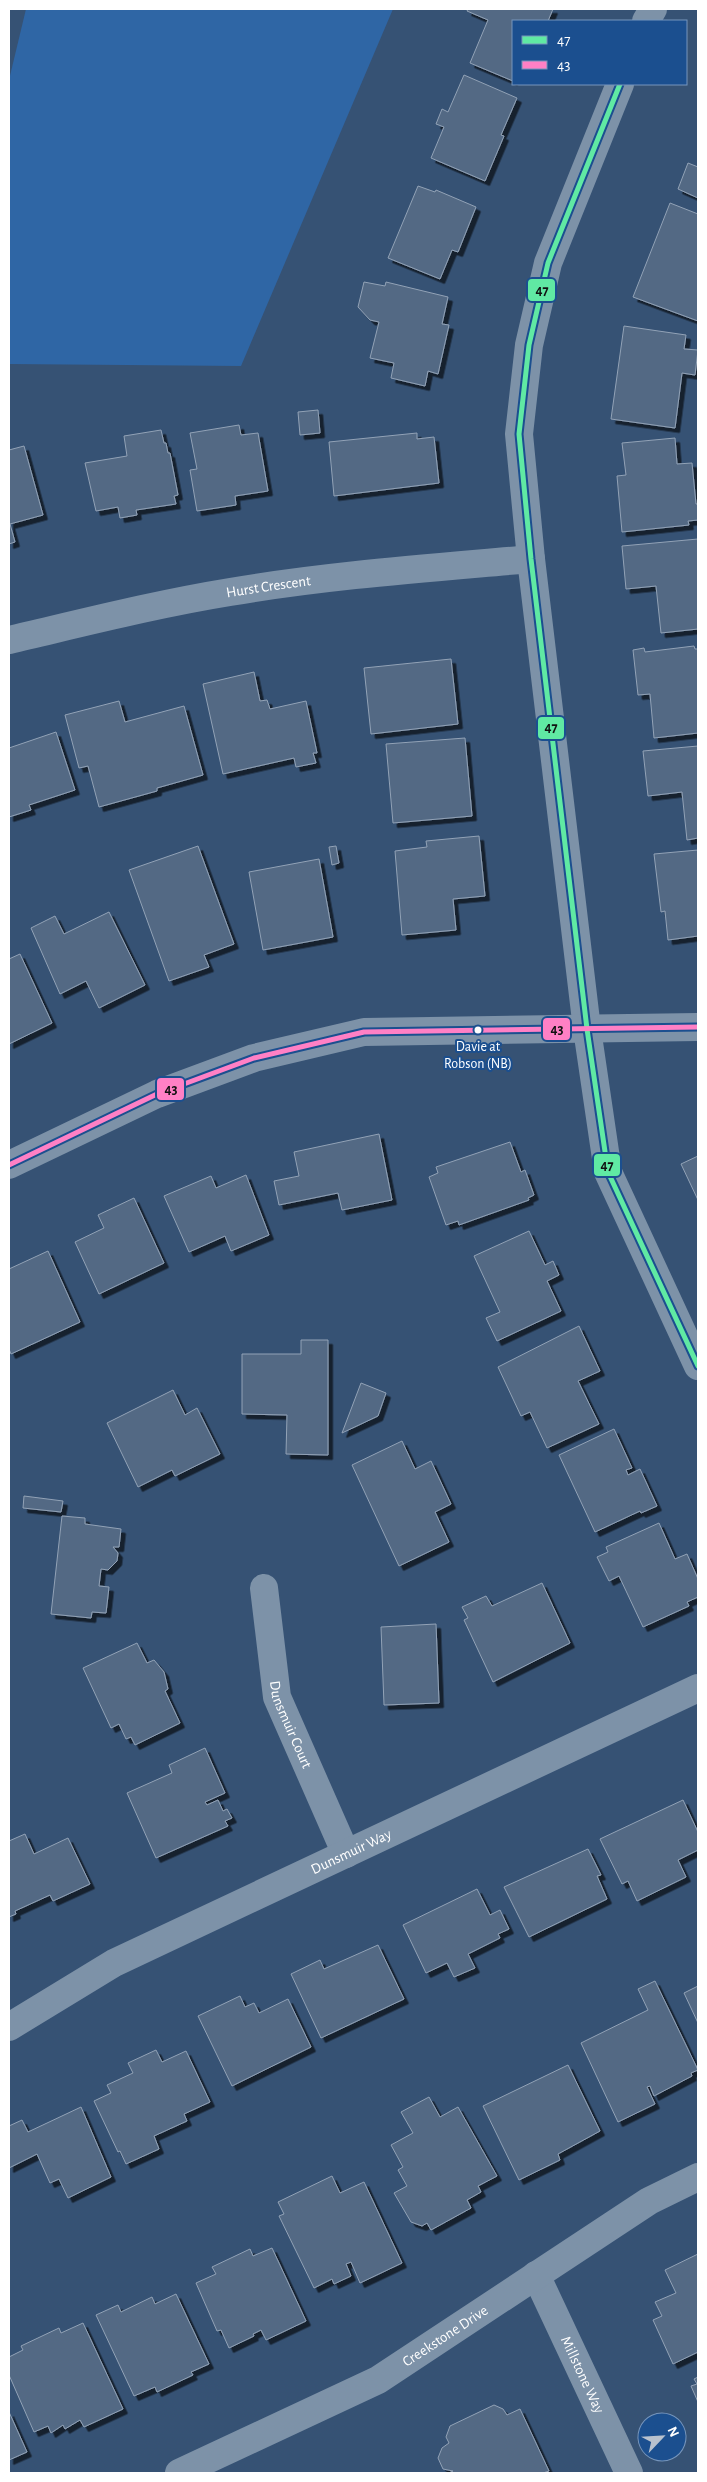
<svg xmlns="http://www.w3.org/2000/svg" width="707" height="2482" font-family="'Alegreya Sans',sans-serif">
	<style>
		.green { fill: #2f66a5 }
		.building { fill: #526984; stroke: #92a2b6; filter: url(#shadow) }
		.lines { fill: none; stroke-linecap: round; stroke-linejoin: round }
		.minor { stroke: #7d92a8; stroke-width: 28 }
		.bus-1-casing { stroke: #1b4f8f; stroke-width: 9 }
		.bus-2-casing { stroke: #1b4f8f; stroke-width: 9 }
		.bus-1 { stroke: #60e9a3; stroke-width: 5 }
		.bus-2 { stroke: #ff80c5; stroke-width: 5 }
		.bus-dot { fill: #fff; stroke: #1b4f8f; stroke-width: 2 }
		.labels { text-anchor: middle; stroke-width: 4; stroke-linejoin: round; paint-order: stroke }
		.bus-label { font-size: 14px; fill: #fff; stroke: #1b4f8f }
		.street-label { font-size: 15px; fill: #fff; stroke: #1b4f8f }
		.line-badge { stroke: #1b4f8f; stroke-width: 2 }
		.pale-badge-label { font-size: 14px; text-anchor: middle; font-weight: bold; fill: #111 }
	</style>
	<defs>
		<filter id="shadow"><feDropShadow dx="4.5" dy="4.5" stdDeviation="0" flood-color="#0009"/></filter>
	</defs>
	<rect width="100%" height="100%" fill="#365274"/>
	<path class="green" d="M26,9H393L241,366L9,364V80Z"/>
	<g class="building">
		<path d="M468,9H553L548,21H513V81L470,63L488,20L467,11Z"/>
		<path d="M464,75L517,98L501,135L504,136L485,181L431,158L444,127L436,124L442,109L448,112Z"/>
		<path d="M688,163L698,167V198L678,189Z"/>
		<path d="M418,186L435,192L436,190L476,207L458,252L452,250L440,279L388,258Z"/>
		<path d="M670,203L698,214V321L633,297Z"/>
		<path d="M364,282L385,286L386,282L448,297L442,324L449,325L438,374L428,371L425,386L391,378L394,363L370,358L379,322L370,320L358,307Z"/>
		<path d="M624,326L686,335L684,349L698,350L695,375L682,373L675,428L611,419Z"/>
		<path d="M318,410L320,433L300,435L298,412Z"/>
		<path d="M239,425L241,435L258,433L268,491L235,496L236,505L197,511L190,470L197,469L190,433Z"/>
		<path d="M161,430L164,443H166L168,453H170L178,495L174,496L176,504L136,510L137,515L120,518L118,507L96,511L85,463L127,456L124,436Z"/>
		<path d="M417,433V439L434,437L439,483L334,496L329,442Z"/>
		<path d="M675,438L677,464L692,463L696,504H698V520L688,521L689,525L622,532L617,476L626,475L622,443Z"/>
		<path d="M24,446L43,515L10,524L15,542L9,544V450Z"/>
		<path d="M698,539V629L661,633L656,586L626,589L622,546Z"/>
		<path d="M694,646L695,649H698V733L654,738L650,694L638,695L633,650L644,648L645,652Z"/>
		<path d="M451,659L458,724L371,734L364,668Z"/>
		<path d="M254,672L260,701L267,700L270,709L306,701L317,753H313L316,763L296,767L294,758L223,774L203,684Z"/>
		<path d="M119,701L125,722L184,706L203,775L157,788V791L99,807L88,766L79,768L65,715Z"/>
		<path d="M56,732L75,790L29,805L31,810L9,817V748Z"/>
		<path d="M465,738L472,816L393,823L386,744Z"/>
		<path d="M698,746V838L687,840L682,792L648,796L643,751Z"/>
		<path d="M479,836L485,896L453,899L456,930L402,935L395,851L427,847L426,841Z"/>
		<path d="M198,846L234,944L204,955L209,967L169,981L129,870Z"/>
		<path d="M336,846L339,863L332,865L329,847Z"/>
		<path d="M698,850V936L668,940L665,911L661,912L654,854Z"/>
		<path d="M319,859L333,937L263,950L249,872Z"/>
		<path d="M109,912L145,985L99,1008L86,981L60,994L31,928L55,916L64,934Z"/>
		<path d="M20,954L52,1023L9,1044V959Z"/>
		<path d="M379,1134L392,1200L342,1210L338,1193L279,1205L274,1181L299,1176L294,1152Z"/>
		<path d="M510,1142L521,1172L525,1170L534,1195L528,1198L529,1200L459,1225L458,1221L446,1225L429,1177L438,1173L436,1167Z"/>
		<path d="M698,1156V1200L681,1164Z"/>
		<path d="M246,1175L269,1235L231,1251L225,1236L189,1252L164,1196L211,1176L216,1188Z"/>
		<path d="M134,1198L164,1263L99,1294L75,1242L104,1228L98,1215Z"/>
		<path d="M529,1231L545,1265L553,1261L559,1275L547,1281L561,1311L497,1341L486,1318L500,1312L474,1256Z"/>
		<path d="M48,1251L80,1322L11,1354L9,1349V1269Z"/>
		<path d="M579,1326L600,1371L578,1381L599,1424L547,1448L530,1412L521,1416L498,1367Z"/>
		<path d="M301,1340H328V1455L286,1454L287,1415L242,1414V1354H301Z"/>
		<path d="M361,1383L386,1393L378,1416L342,1433Z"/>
		<path d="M173,1390L185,1415L197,1408L220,1454L175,1476L172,1470L138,1487L107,1423Z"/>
		<path d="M614,1429L632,1468L626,1470L628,1475L640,1469L657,1506L641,1513L640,1511L595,1532L559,1455Z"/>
		<path d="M402,1441L415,1469L431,1461L451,1504L435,1512L449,1542L399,1566L352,1465Z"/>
		<path d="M24,1496L63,1501L61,1512L23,1508Z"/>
		<path d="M62,1516L85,1518V1524L121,1529L119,1547H113L118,1553L117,1561L108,1570L101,1569L99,1586L109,1587L106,1613L92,1612L91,1618L51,1614Z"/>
		<path d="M659,1523L675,1559L687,1554L698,1579V1597L687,1602L689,1606L643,1627L619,1576L609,1581L597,1557L608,1552L606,1547Z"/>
		<path d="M542,1583L570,1643L493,1682L464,1620L468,1618L462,1607L486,1596L492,1606Z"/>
		<path d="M436,1624L439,1703L384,1705L381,1627Z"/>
		<path d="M137,1643L147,1663L154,1660L164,1672L168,1689L165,1691L180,1723L135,1745L131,1737L126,1739L119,1724L111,1728L83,1668Z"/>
		<path d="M205,1748L225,1793L205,1802L207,1805L218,1800L223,1811L227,1809L232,1818L225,1821L228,1826L156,1858L127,1793L172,1773L169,1765Z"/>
		<path d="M683,1800L698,1832V1850L678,1860L686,1877L637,1901L628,1881L622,1884L600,1839Z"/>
		<path d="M25,1834L34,1854L68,1838L90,1884L53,1901L50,1895L15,1911L16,1914L9,1917V1841Z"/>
		<path d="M588,1849L601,1875L597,1876L607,1899L529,1937L504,1887Z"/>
		<path d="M477,1889L490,1915L500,1910L509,1929L498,1934L500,1938L468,1954L475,1968L454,1977L447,1963L426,1973L403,1925Z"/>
		<path d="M378,1945L404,1999L321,2038L291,1974L320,1960L324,1969Z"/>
		<path d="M655,1981L698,2070L691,2073L692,2076L654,2096L650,2086L647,2087L655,2104L618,2122L581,2043L648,2010L638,1989Z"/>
		<path d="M698,1986V2023L684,1993Z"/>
		<path d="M240,1996L245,2007L254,2003L259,2013L288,1999L311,2047L232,2086L198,2016Z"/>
		<path d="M156,2050L162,2062L186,2051L210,2102L184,2114L187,2121L154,2136L159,2149L126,2164L120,2151L118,2152L94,2101L111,2093L107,2085L133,2073L128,2063Z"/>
		<path d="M568,2065L600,2131L558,2154L560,2160L519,2180L483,2106Z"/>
		<path d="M429,2097L440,2117L458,2107L497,2176L478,2186L481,2192L467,2200L471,2208L431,2230L427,2223L422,2226L411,2222L394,2193L407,2186L398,2170L403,2167L391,2145L413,2133L401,2112Z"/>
		<path d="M81,2107L111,2177L68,2198L59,2179L50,2183L37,2154L9,2168V2126L22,2120L28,2132Z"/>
		<path d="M332,2176L340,2193L364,2182L402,2263L360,2283L351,2262L346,2264L351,2276L334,2284L332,2279L314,2288L279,2216L284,2214L278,2202Z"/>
		<path d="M272,2248L306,2321L266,2340L261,2330L253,2334L254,2336L229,2348L221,2330L217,2331L196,2283L216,2274L212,2267L250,2249L253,2256Z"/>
		<path d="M698,2254V2352L673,2364L653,2320L662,2316L655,2302L676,2293L665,2270Z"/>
		<path d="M176,2294L209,2364L191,2372L193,2375L157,2392L155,2387L134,2396L96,2315L118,2305L121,2312L152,2297L155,2304Z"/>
		<path d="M83,2323L123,2409L84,2427L80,2420L65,2429L63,2425L51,2433L48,2426L34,2432L9,2375V2357L23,2350L21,2346L59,2328L61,2333Z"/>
		<path d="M698,2377V2402L691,2386L697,2384L694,2379Z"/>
		<path d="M494,2405L503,2409L507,2415L520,2409L549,2471L543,2473H449L453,2471L443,2469L438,2458L442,2448L449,2443L446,2437L450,2426Z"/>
		<path d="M9,2412L27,2452L9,2460Z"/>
	</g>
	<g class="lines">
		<g class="minor">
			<path d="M646,21L653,9"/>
			<path d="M620,84L548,263L529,345L519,434L531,559L587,1029L608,1172L698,1366"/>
			<path id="s1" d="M9,640C82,623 156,604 230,592C330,575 431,568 531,559"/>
			<path d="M9,1165L157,1094L254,1058L364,1032L698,1027"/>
			<path id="s2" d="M264,1588L277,1697L346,1854"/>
			<path id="s3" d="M9,2027L114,1963L698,1688"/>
			<path id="s4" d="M536,2275L629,2473"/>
			<path id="s5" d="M179,2473L378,2380L649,2201L698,2177"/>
		</g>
		<g class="bus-1-casing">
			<path id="bus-1" d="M620,84L548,263L529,345L519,434L531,559L587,1029L608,1172L698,1366"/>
		</g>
		<g class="bus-2-casing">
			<path id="bus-2" d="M9,1165L157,1094L254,1058L364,1032L698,1027"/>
		</g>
		<use href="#bus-1" class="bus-1"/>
		<use href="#bus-2" class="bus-2"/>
	</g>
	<circle class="bus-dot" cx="478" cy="1030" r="4.5"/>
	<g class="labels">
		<g class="bus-label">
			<text x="478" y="1051">Davie at<tspan x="478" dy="17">Robson (NB)</tspan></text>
		</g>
		<g class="street-label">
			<text dy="5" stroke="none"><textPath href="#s1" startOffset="265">Hurst Crescent</textPath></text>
			<text dy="5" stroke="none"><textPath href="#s2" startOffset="140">Dunsmuir Court</textPath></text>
			<text dy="5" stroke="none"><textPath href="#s3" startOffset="385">Dunsmuir Way</textPath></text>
			<text dy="5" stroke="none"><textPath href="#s5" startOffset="300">Creekstone Drive</textPath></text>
			<text dy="5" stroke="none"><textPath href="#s4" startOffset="110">Millstone Way</textPath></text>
		</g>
	</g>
	<g class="line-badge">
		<rect x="527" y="278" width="29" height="24" rx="5" fill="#60e9a3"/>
		<rect x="537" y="716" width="28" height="24" rx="5" fill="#60e9a3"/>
		<rect x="542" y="1017" width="29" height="24" rx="5" fill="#ff80c5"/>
		<rect x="156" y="1077" width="29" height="24" rx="5" fill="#ff80c5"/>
		<rect x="593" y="1153" width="28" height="24" rx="5" fill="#60e9a3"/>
	</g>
	<g class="pale-badge-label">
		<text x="542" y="295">47</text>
		<text x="551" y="732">47</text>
		<text x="557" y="1034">43</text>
		<text x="171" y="1094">43</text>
		<text x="607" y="1170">47</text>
	</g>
	<rect width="707" height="2482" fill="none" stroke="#ffffff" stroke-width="20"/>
	<rect x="512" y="20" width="175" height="65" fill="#1b4f8f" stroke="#7695bc"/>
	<rect x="522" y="36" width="25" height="8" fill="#60e9a3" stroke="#7695bc"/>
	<text x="557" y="45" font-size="15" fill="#ffffff">47</text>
	<rect x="522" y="61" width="25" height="8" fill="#ff80c5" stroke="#7695bc"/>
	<text x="557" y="70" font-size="15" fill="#ffffff">43</text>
	<g transform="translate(662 2437) rotate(65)"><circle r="24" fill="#1b4f8f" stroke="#7695bc"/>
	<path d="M0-4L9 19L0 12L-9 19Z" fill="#b9c2ce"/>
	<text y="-8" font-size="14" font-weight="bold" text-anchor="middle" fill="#ffffff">N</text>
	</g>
</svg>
